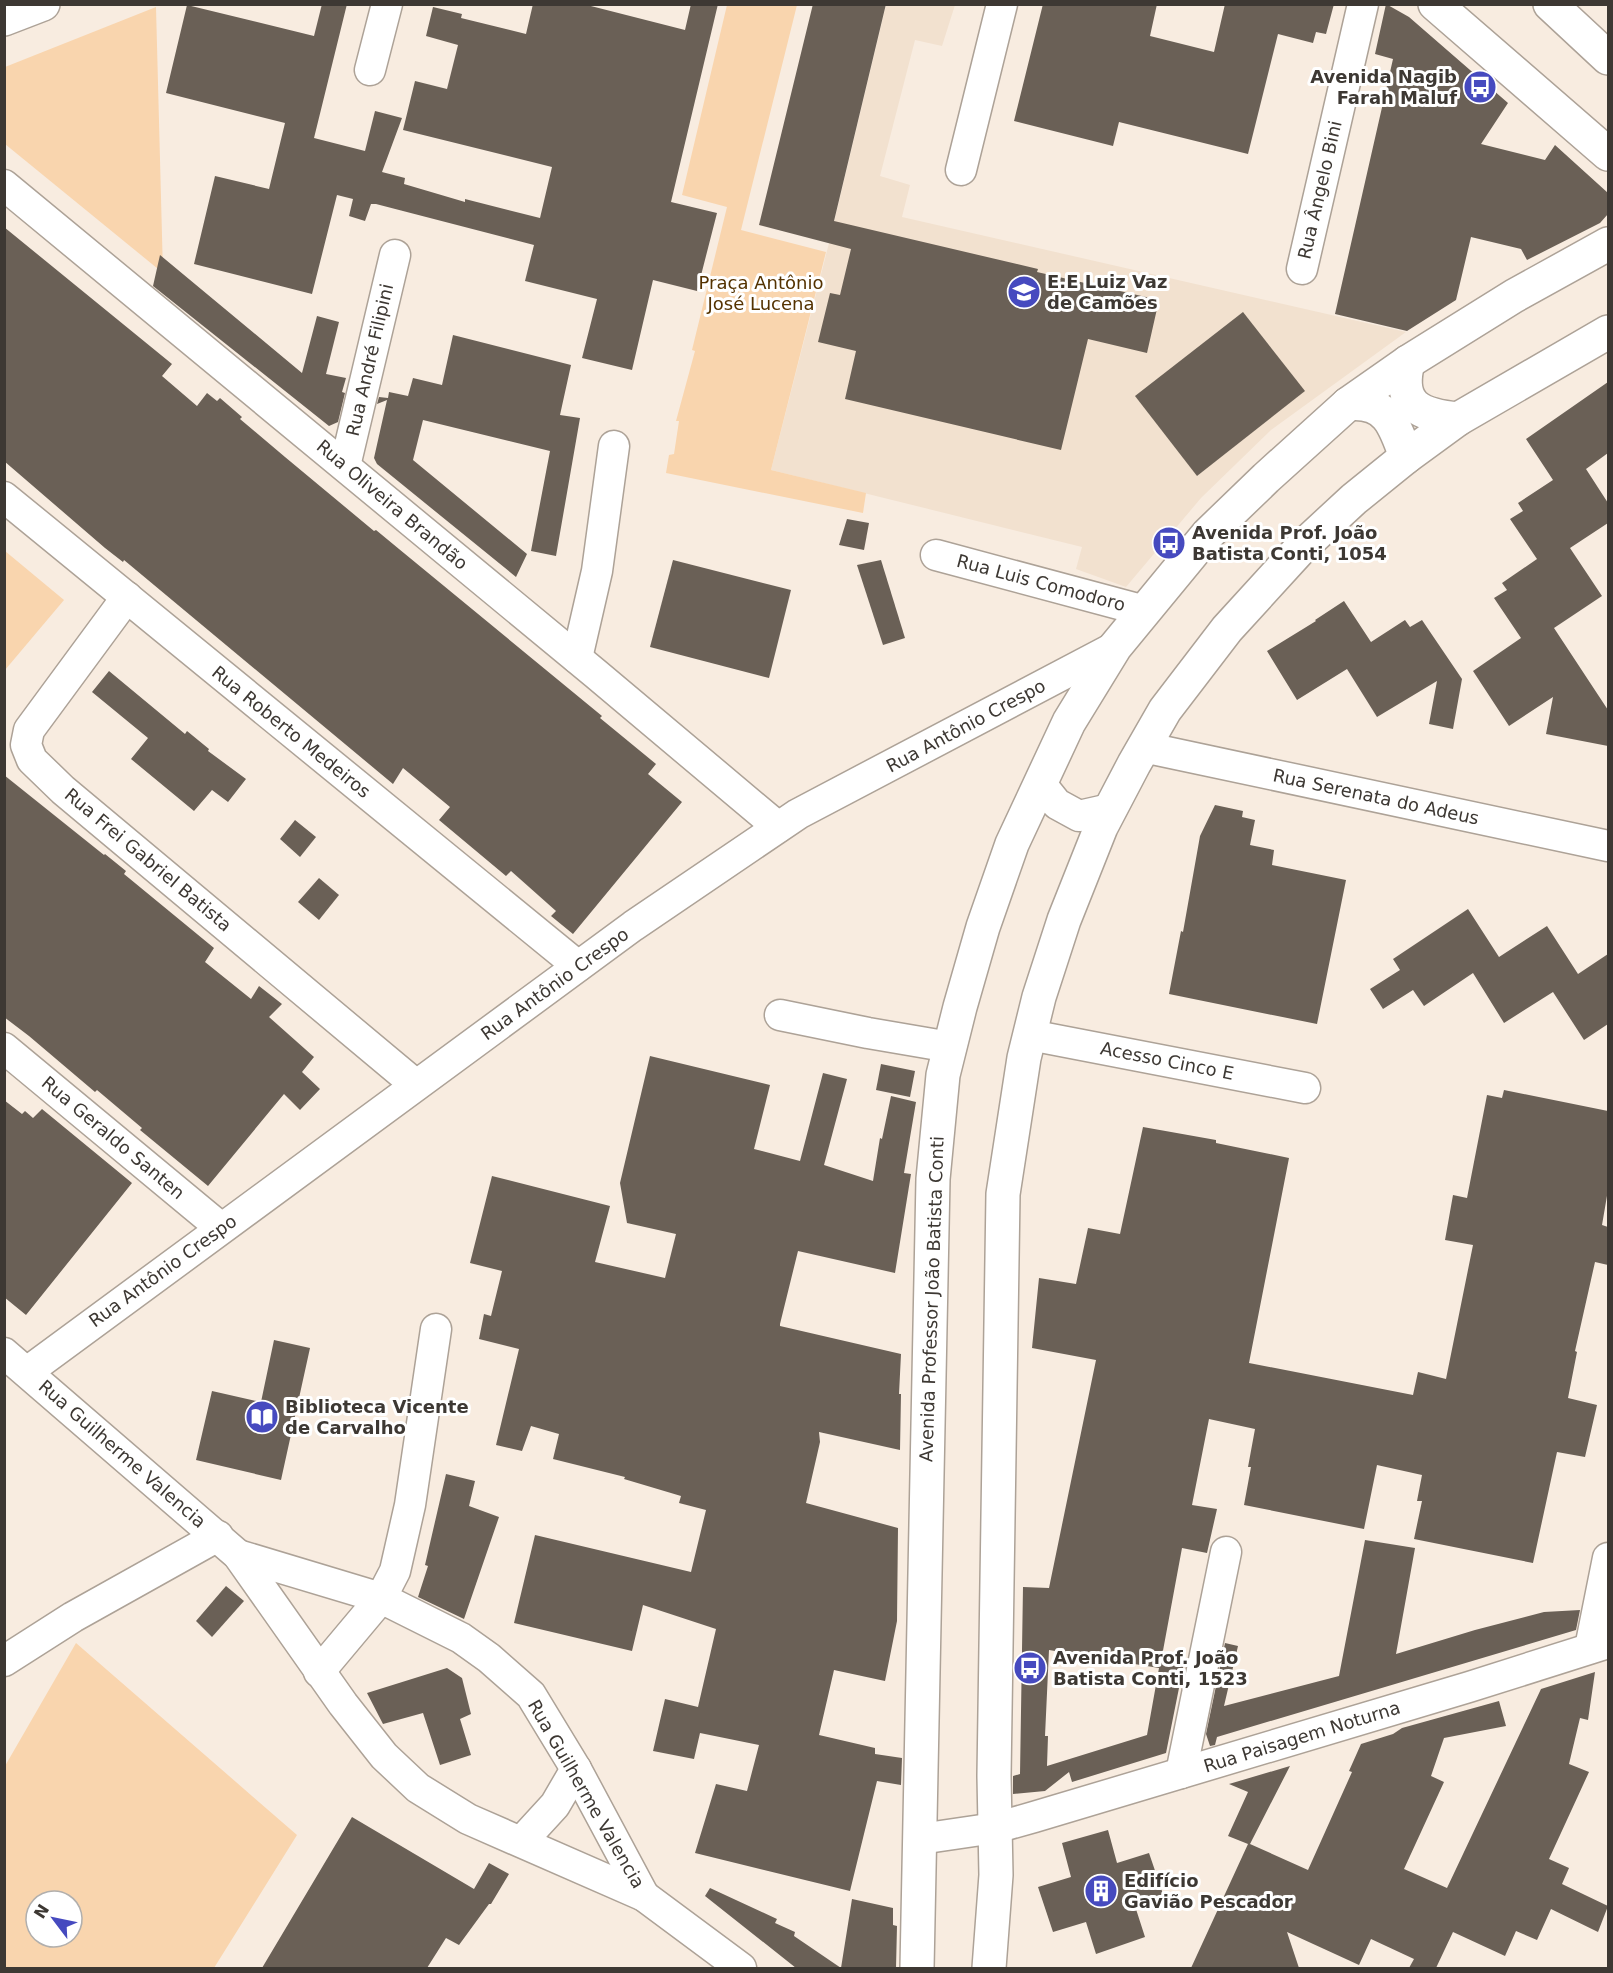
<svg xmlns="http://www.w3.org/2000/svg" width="1613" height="1973" font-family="'DejaVu Sans',sans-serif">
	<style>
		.built { fill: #f2e1cf }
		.green { fill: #f9d5ae; fill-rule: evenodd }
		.building { fill: #6a6056; fill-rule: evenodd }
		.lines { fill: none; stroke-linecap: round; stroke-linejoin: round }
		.minor-casing { stroke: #ada297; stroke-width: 33 }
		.tertiary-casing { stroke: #ada297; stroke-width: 36 }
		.secondary-casing { stroke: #ada297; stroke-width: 36 }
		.minor { stroke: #fff; stroke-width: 30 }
		.tertiary { stroke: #fff; stroke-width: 33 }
		.secondary { stroke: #fff; stroke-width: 33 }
		.labels { text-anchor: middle; stroke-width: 6; stroke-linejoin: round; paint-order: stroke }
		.poi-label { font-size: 18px; font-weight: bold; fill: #3d3833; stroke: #fff; text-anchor: start }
		.street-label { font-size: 18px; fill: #3d3833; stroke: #fff }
		.park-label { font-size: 18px; fill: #543200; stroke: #fff }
	</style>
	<rect width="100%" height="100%" fill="#f8ece0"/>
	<path class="built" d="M886,5H955L942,46L915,40L880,176L910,185L902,217L1406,332L1271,430L1201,498L1126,587L1076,569L1082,547L771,470L829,243Z"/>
	<g class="green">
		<path d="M727,5H797L741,230L826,252L771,470L866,493L863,513L666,473L669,455L674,454L679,421H676L695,351L692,350L727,207L682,195Z"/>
		<path d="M156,7L163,273L5,144V67Z"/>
		<path d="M5,551L64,600L5,670Z"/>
		<path d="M76,1643L297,1835L214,1968H5V1766ZM36,1901H72V1937H36Z"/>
	</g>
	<g class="building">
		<path d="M322,4H347L314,138L365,151L375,111L402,118L382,172L405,178L404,184L465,202V199L540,218L552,167L403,130L415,81L447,89L458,45L426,36L433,7L462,14L461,18L526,34L533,4H583L685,30L691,4H718L671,202L717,213L697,291L653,280L632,370L582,358L597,299L525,281L534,245L376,204H371L365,221L349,216L353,199L337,195L312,294L194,264L215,176L269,189L285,123L166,93L187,5L314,36Z"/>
		<path d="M813,4H886L834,221L1038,269L1037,272L1159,300L1147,353L1088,339L1061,450L845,399L856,351L818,342L830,293L840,295L851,249L759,225Z"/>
		<path d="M1043,4H1157L1150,36L1214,52L1225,4H1334L1326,34L1316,32L1313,43L1278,34L1248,154L1119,122L1113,146L1014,121Z"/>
		<path d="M1386,4L1409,17L1508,103L1481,144L1545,160L1555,145L1608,193V214L1600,223L1527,260L1521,249L1471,237L1456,300L1407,331L1335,314L1393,59L1375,54Z"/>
		<path d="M4,227L172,364L162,376L197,406L207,393L217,401L220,398L242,417L240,419L285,457L374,531L376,530L399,549L602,716L600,718L656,764L648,774L682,802L573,934L551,916L556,911L511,871L506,876L439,820L450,807L403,768L393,784L124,560L123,562L105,548L4,461Z"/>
		<path d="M160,255L302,373L317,316L339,322L326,374L346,378L342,392L345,393L338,422L329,426L153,286Z"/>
		<path d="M1243,312L1305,391L1197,476L1135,396Z"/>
		<path d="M453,335L571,365L560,415L580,418L556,556L531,551L550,451L423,420L413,460L527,554L516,577L377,464L374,458L387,400L377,404L379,397L388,398L389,392L408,396L413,378L442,385Z"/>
		<path d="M1608,382V453L1586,469L1608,503V523L1570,548L1602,596L1554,628L1608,710V746L1546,734L1553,697L1509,726L1473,671L1521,638L1494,598L1507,590L1502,583L1537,559L1510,519L1523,511L1518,503L1553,480L1526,439Z"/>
		<path d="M847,519L869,523L864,550L839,545Z"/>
		<path d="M673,560L791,590L769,678L650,647Z"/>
		<path d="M881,560L905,638L883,645L857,565Z"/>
		<path d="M1344,601L1371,642L1405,620L1410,627L1422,620L1462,679L1453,729L1429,724L1437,681L1377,717L1347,669L1297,700L1267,651L1316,621L1315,620Z"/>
		<path d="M109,671L185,734L187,731L209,749L208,751L246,779L228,802L212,790L194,811L131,759L148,738L92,692Z"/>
		<path d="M4,775L104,855L105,854L126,871L124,874L214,948L205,962L251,999L259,986L282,1004L269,1017L314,1057L302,1072L320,1089L300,1110L284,1094L208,1186L140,1130L142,1128L97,1090L95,1092L29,1036L4,1017Z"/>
		<path d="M1215,805L1243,811L1242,817L1255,820L1250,845L1274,850L1272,865L1346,880L1317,1024L1169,994L1181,931L1183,932L1200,836Z"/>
		<path d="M295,820L316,837L300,857L280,839Z"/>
		<path d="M319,878L339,895L319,920L298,902Z"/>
		<path d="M1468,909L1499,957L1547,926L1578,974L1608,954V1024L1584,1040L1553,992L1504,1023L1473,973L1424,1006L1413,990L1383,1009L1370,989L1400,970L1393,959Z"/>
		<path d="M650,1056L770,1085L754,1149L800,1161L823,1073L847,1079L824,1165L873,1181L880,1138L882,1139L891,1096L916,1102L904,1173L911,1174L895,1273L798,1251L780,1324V1326L901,1354L899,1394H901L900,1450L819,1432L820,1442L806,1503L898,1528L897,1621L885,1681L834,1670L819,1735L875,1748V1754L902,1758L901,1785L877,1781L850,1891L695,1853L716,1784L747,1791L759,1745L700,1733L694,1759L653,1751L665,1699L698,1707L716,1629L643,1605L632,1651L514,1623L535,1535L691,1572L706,1510L679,1503L681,1496L624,1479L625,1477L553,1459L559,1434L531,1426L522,1451L496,1445L519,1349L479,1339L484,1314L491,1316L502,1271L470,1263L492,1176L610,1206L595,1262L665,1278L676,1234L627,1223L620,1183Z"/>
		<path d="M881,1064L915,1071L910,1097L876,1090Z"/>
		<path d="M1504,1090L1608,1111V1190L1602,1225L1608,1227V1265L1595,1262L1575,1351L1577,1352L1568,1398L1597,1405L1585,1457L1557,1452L1533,1563L1414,1539L1422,1501H1417L1422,1475L1377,1465L1364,1529L1244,1505L1251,1467H1248L1255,1429L1209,1419L1192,1505L1217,1509L1207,1553L1182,1548L1162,1656L1186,1661L1185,1666L1184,1663L1166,1753L1072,1782L1069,1772L1045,1791L1013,1794V1776L1020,1774L1023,1587L1049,1588L1096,1360L1032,1348L1039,1278L1076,1284L1088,1228L1120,1234L1143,1127L1216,1140V1143L1289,1158L1249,1363L1413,1395L1418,1372L1446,1379L1473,1245L1445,1240L1453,1195L1467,1198L1487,1095L1502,1098ZM1049,1650L1159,1668L1147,1735L1047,1766L1048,1736H1045Z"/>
		<path d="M4,1100L22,1114L25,1111L33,1118L42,1109L132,1183L26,1315L4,1297Z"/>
		<path d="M274,1340L310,1348L281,1480L196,1460L212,1391L261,1402Z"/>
		<path d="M446,1474L475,1481L469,1506L499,1517L464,1619L418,1597L428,1566L425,1565Z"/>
		<path d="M1365,1540L1415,1548L1396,1654L1475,1630L1544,1612L1580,1610L1576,1630L1217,1737L1215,1745L1210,1746L1206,1734L1225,1643L1238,1646L1224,1706L1339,1676Z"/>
		<path d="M226,1586L244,1601L212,1637L196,1621Z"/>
		<path d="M447,1668L462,1678L471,1714L460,1719L471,1755L440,1765L423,1713L383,1724L367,1693Z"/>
		<path d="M1595,1672L1588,1720L1580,1718L1569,1764L1589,1772L1549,1859L1569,1868L1562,1884L1608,1906L1598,1932L1551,1909L1537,1940L1516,1931L1505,1956L1453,1932L1436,1968H1409L1414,1959L1371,1939L1359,1965L1287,1932L1299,1968H1191L1248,1844L1228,1836L1248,1792L1229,1784L1290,1766L1250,1844L1308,1870L1352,1772L1349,1771L1361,1744L1393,1734L1402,1728L1499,1701L1506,1726L1444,1738L1431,1776L1444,1782L1404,1869L1447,1888L1541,1689Z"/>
		<path d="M352,1817L474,1889L489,1863L509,1874L491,1904H489L459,1945L446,1938L427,1968H262Z"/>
		<path d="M1108,1830L1117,1863L1149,1853L1164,1897L1135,1906L1145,1937L1096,1954L1086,1922L1053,1932L1038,1887L1071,1877L1062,1843Z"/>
		<path d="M710,1888L777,1919L775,1923L795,1932L794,1936L841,1968L852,1899L893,1908V1925L897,1926L896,1968H796L705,1896Z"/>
	</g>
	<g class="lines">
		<g class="minor-casing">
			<g id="minor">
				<path d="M370,70L387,4"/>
				<path d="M961,170L1002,4"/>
				<path d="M4,185L596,674L778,827"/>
				<path d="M1302,269L1363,4"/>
				<path d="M345,466L395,255"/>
				<path d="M4,497L578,966"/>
				<path d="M936,555L1145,611"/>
				<path d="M127,597L29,730L26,745L32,760L63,790L416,1085"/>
				<path d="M577,658L597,571L614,446"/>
				<path d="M1143,747L1608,846"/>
				<path d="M1041,784L1057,804L1079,816L1110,809"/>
				<path d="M780,1015L868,1033L950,1047"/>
				<path d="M1030,1035L1305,1088"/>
				<path d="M4,1048L221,1228"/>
				<path d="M4,1353L238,1555L343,1704L384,1756L418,1788L468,1819L644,1896L741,1968"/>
				<path d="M27,1372L633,926L798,814L1115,647"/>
				<path d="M238,1555L381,1598L461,1638L489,1658L531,1695L576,1769L644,1896"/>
				<path d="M1590,1648L1608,1558"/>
				<path d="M4,1661L73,1617L218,1536"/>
				<path d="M319,1672L381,1598L395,1571L410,1505L436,1329"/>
				<path d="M1181,1773L1226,1552"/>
				<path d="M920,1839L995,1828L1034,1817L1469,1687L1608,1643"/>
				<path d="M522,1841L555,1805L576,1769"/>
			</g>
		</g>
		<g class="tertiary-casing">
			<path id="tertiary" d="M4,19L43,4"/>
		</g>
		<g class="secondary-casing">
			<g id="secondary">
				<path d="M1435,4L1608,154"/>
				<path d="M1550,4L1608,58"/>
				<path d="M1408,362C1397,406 1420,415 1458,419"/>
				<path d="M1348,404C1387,400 1395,425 1406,457"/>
				<path d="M917,1968L933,1179L943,1075L960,1007L983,927L1012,844L1069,722L1115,647L1208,534L1266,478L1348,404L1408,362L1514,296L1608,244"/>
				<path d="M989,1968L996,1875L994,1776L1003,1194L1024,1058L1039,997L1064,920L1101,827L1134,764L1165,710L1227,629L1300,549L1354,499L1406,457L1458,419L1608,332"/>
			</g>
		</g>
		<use href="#minor" class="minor"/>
		<use href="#tertiary" class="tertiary"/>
		<use href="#secondary" class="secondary"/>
	</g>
	<defs>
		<g id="bus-disc" transform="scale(1.725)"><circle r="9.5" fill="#464abf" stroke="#fff"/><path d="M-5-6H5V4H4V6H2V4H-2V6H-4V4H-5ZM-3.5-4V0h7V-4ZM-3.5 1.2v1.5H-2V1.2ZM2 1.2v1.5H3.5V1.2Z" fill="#fff"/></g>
		<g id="school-disc" transform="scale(1.725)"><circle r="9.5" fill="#464abf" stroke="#fff"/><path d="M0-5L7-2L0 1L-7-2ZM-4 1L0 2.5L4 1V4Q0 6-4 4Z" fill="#fff"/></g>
		<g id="library-disc" transform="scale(1.725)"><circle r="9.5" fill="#464abf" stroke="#fff"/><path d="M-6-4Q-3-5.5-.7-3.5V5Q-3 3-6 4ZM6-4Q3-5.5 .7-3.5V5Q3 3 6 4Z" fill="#fff"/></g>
		<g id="building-disc" transform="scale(1.725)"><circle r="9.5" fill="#464abf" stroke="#fff"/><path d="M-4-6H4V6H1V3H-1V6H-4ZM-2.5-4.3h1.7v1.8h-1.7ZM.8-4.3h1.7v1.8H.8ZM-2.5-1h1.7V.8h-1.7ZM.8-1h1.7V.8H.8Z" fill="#fff"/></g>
	</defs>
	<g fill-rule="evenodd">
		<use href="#bus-disc" x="1480" y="87"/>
		<use href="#school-disc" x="1024" y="292"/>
		<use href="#bus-disc" x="1169" y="543"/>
		<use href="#library-disc" x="262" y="1417"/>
		<use href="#bus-disc" x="1030" y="1668"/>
		<use href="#building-disc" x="1101" y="1891"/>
	</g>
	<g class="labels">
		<g class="poi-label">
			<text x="1457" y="83" text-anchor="end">Avenida Nagib<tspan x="1457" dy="21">Farah Maluf</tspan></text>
			<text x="1047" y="288">E.E Luiz Vaz<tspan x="1047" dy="21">de Camões</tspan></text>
			<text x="1192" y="539">Avenida Prof. João<tspan x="1192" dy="21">Batista Conti, 1054</tspan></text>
			<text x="285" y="1413">Biblioteca Vicente<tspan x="285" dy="21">de Carvalho</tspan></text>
			<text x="1053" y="1664">Avenida Prof. João<tspan x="1053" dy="21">Batista Conti, 1523</tspan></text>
			<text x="1124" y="1887">Edifício<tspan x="1124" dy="21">Gavião Pescador</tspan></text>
		</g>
		<g class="street-label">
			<text transform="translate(1320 190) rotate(-77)" y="6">Rua Ângelo Bini</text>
			<text transform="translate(370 360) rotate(-77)" y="6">Rua André Filipini</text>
			<text transform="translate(392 505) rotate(40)" y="6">Rua Oliveira Brandão</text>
			<text transform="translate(1041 583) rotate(15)" y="6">Rua Luis Comodoro</text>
			<text transform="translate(966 726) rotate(-28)" y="6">Rua Antônio Crespo</text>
			<text transform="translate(291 732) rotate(39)" y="6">Rua Roberto Medeiros</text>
			<text transform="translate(1376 797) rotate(12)" y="6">Rua Serenata do Adeus</text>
			<text transform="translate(148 860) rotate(40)" y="6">Rua Frei Gabriel Batista</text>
			<text transform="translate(555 984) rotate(-36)" y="6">Rua Antônio Crespo</text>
			<text transform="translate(1167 1061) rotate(11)" y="6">Acesso Cinco E</text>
			<text transform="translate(113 1138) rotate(40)" y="6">Rua Geraldo Santen</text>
			<text transform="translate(163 1271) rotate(-36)" y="6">Rua Antônio Crespo</text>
			<text transform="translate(932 1299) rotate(-88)" y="6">Avenida Professor João Batista Conti</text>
			<text transform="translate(122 1454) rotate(41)" y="6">Rua Guilherme Valencia</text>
			<text transform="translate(1302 1737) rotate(-17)" y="6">Rua Paisagem Noturna</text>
			<text transform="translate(586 1794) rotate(60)" y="6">Rua Guilherme Valencia</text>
		</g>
		<g class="park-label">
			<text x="761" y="289">Praça Antônio<tspan x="761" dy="21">José Lucena</tspan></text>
		</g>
	</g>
	<rect width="1613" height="1973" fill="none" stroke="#3d3833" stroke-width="12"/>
	<g transform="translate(54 1919) rotate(302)"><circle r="28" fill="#ffffff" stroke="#b1afad" stroke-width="1.5"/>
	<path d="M0-4.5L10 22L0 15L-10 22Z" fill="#464abf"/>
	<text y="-9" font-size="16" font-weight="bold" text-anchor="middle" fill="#3d3833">N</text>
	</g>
</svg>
